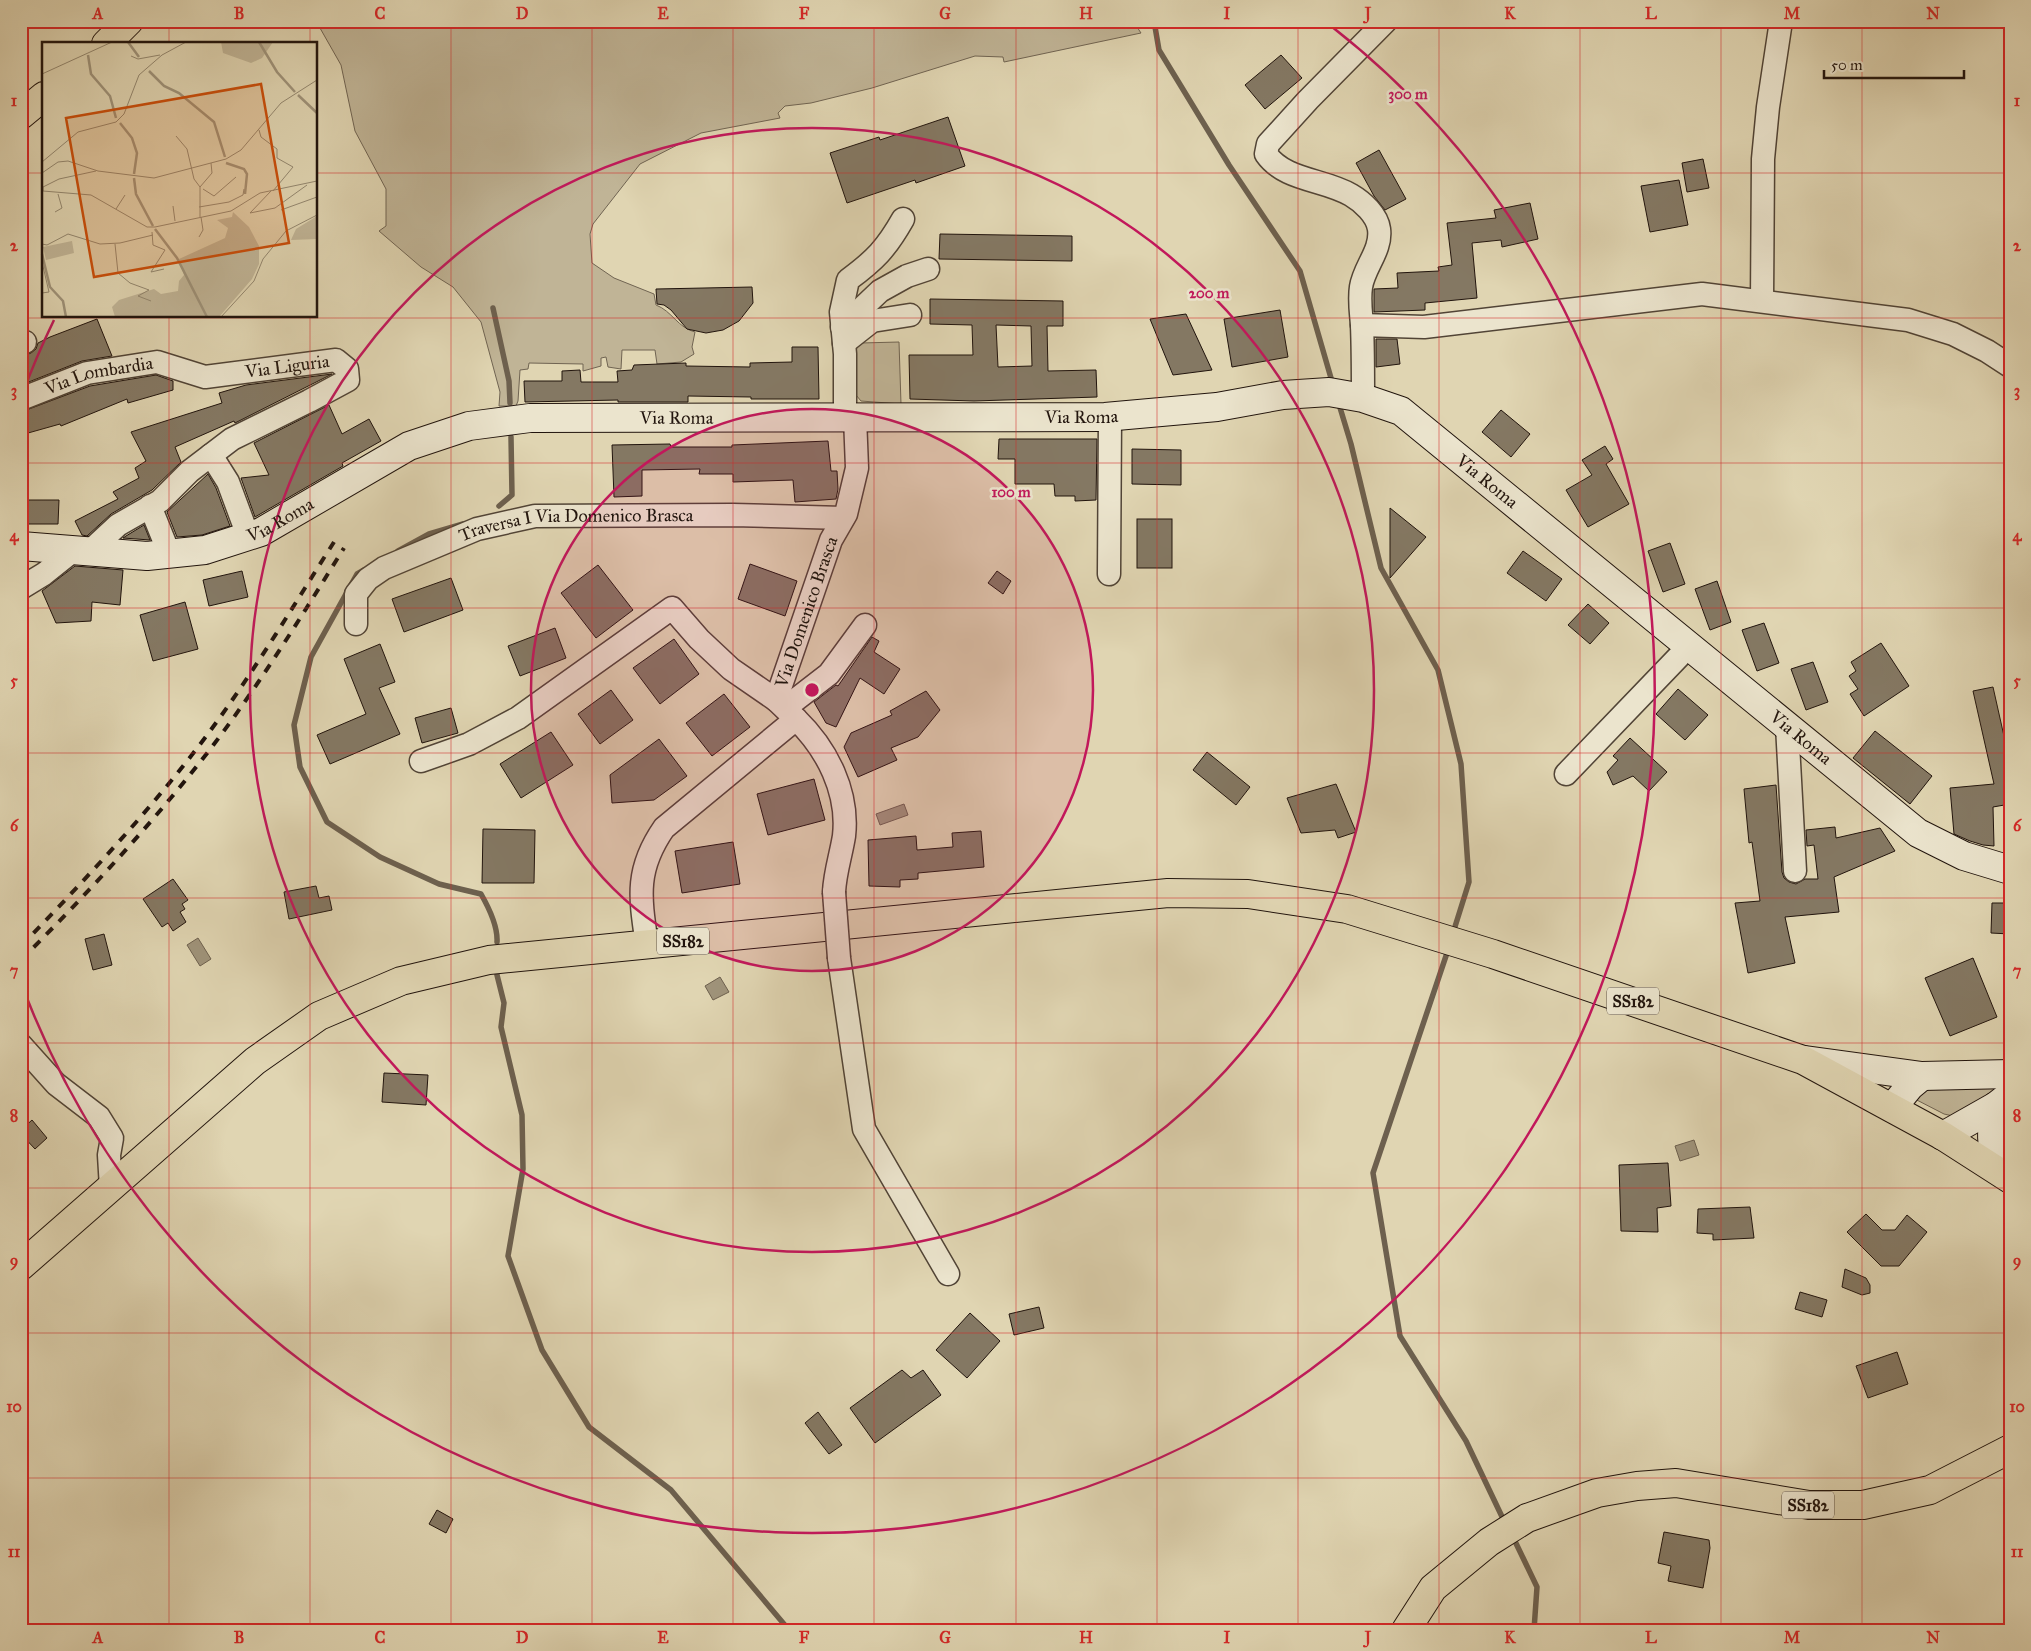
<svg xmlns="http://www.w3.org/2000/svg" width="2031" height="1651" font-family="'IM FELL Great Primer',serif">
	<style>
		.green { fill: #c0b496; stroke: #706452 }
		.water { fill: #9f937a; stroke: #6d604e }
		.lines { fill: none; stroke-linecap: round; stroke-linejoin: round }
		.stream { stroke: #6d604e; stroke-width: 5.5 }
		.building { fill: #847863; stroke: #21140d; fill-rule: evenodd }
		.street-casing { stroke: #514436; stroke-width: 25 }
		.secondary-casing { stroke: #21140d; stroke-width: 30 }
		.primary-casing { stroke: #21140d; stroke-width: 30 }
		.street { stroke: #ebe4cd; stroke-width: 22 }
		.secondary { stroke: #ebe4cd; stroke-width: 28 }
		.primary { stroke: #e0d5b2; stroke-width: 28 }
		.rail { stroke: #21140d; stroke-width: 4; stroke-dasharray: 9 9; stroke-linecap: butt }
		.street-bridge-casing { stroke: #514436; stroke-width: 25; stroke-linecap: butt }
		.street-bridge { stroke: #ebe4cd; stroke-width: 22 }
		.grid { fill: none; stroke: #d62828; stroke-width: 1; stroke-opacity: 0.55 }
		.ring { fill: none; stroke: #c2185b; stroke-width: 2.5 }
		.labels { text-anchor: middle; stroke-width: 5; stroke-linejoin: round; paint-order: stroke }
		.shield { fill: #ebe4cd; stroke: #5e5247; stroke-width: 1 }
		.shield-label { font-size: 16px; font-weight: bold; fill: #21140d }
		.street-label { font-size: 18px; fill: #21140d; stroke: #ebe4cd }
		.inset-river { fill: none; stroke: #9f937a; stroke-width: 2.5 }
		.inset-road { fill: none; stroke: #948870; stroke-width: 1 }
		.view { fill: #ca4f0c; fill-opacity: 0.15; stroke: #ca4f0c; stroke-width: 2.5 }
		.inset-edge { fill: none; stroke: #21140d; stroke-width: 2.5 }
		.centre { fill: #c2185b; stroke: #ebe4cd; stroke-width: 2.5 }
		.ring-label { font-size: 15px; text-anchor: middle; font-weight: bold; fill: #c2185b; stroke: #ebe4cd; stroke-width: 5; stroke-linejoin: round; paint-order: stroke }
		.neatline { fill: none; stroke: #d62828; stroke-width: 2 }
		.grid-label { font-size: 16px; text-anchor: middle; font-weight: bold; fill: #d62828 }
	</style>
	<rect width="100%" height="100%" fill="#e0d5b2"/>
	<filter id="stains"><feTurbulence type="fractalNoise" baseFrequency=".004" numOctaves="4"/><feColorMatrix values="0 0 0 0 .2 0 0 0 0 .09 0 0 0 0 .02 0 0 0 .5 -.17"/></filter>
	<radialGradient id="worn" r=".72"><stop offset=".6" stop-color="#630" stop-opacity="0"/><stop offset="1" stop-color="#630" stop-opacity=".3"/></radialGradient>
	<g class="green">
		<path d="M316,21H1133L1141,33L1004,62L1003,57L975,56L872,88L811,103L785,106L778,113L780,118L701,133L640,164L593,224L590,234L592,263L614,278L654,294L656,305C672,311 678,328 695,332L692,347L694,354L681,362L657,364L655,350H622L621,369L608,367L606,357L601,358V366L583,371V364L529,363L528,369L520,370L518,401L516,406H499L500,392L481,322L453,287L421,267L379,231L386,226V189L355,131L341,65Z"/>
		<path d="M899,342L901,404L861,401L856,395L854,352L861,343Z"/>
		<path d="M2010,1080L1988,1102L1953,1116L1944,1114L1911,1097L1915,1089Z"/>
	</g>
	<g class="water">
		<path d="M904,804L908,815L880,825L876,814Z"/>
		<path d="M198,938L211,959L200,966L187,945Z"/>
		<path d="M720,977L729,992L713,1000L705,986Z"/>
		<path d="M1694,1140L1699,1155L1680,1161L1675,1146Z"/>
	</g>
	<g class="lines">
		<g class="stream">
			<path d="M1154,21L1159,50L1229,165L1300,271L1333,385"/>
			<path d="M493,308L509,381L510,403"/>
			<path d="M1338,401L1351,444L1381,568L1438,670L1461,764L1469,882L1453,933"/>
			<path d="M499,506L512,495L511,437"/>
			<path d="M398,551L429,534L463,524"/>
			<path d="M364,570L357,574L311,657L294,725L300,767L327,822L380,857L439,884L481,894C489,908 498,926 497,942"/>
			<path d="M1449,947L1373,1173L1400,1336L1466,1441L1505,1523"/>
			<path d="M497,975L504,1003L501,1027L522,1115L523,1169L508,1256L542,1350L589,1427L671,1490L789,1630"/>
			<path d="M1512,1535L1537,1587L1534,1630"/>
		</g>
	</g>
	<g class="building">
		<path d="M1281,55L1302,78L1265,109L1245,85Z"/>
		<path d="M948,117L965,166L916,183L915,180L847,203L830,153L879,137L880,140Z"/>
		<path d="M1379,150L1406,199L1385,210L1374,196L1356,163Z"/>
		<path d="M1703,159L1709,188L1687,192L1682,163Z"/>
		<path d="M1679,180L1688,225L1650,232L1641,186Z"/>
		<path d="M1530,203L1538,239L1502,247L1501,240L1472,243L1477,298L1425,303V310L1374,312V289L1398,288L1397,273L1439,271L1438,267L1452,265L1447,223L1496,218L1494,210Z"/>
		<path d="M940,234L1072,236V261L939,259Z"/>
		<path d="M752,287L753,303L739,321L723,330L706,333L687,329L671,310L664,305L657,304L656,289Z"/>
		<path d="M930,299L1063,301V326H1047L1048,371L1096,370L1097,397L974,401L910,399L909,355H973L972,325L930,324ZM996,325L1031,326L1032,366L998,367Z"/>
		<path d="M1280,310L1288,357L1232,367L1224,319Z"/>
		<path d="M1186,314L1212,370L1173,375L1150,319Z"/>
		<path d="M97,319L112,356L82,361L21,385V357L31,353L36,349L38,343L50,337Z"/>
		<path d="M1376,339H1397L1400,364L1376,367Z"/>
		<path d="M792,347H818L819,399H751V397L688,396V402H618V400L525,402L524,381H562V371L580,370L581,382H618L617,371L632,370L634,365L686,363V366L750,367V363L792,362Z"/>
		<path d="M332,374L235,423L234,421L175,447L181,462L152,490L111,514L87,536L82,535L75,521L118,499L113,492L139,478L135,468L146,461L131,432L222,403L219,393L246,385Z"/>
		<path d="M156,375L173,381V390L128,403L127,399L61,426L60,424L21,435V412L90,386Z"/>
		<path d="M329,405L342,434L369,419L381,441L342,463L343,466L255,517L241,478L269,475L254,443Z"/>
		<path d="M1501,410L1530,434L1511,457L1482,432Z"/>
		<path d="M999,439H1097L1096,500L1075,501V496H1055L1054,484H1015V459H998Z"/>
		<path d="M828,441L831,471H837L838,489L836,499L795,502L793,480L733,482V474H699L700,469L642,470V496L614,497L612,445L670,444L671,447H732V445Z"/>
		<path d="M1605,446L1613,459L1606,464L1629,504L1588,527L1566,490L1592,475L1582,460Z"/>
		<path d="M1132,449L1181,450V485L1132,484Z"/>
		<path d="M208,474L216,488L230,526L202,535L177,537L167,512Z"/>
		<path d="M24,500H59L58,524H24Z"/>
		<path d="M1390,508L1426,537L1390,578Z"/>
		<rect x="1137" y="519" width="35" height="49"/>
		<path d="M144,525L150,540L123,538L126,536Z"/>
		<path d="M1670,543L1685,584L1663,592L1648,551Z"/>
		<path d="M1523,551L1562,579L1546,601L1507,573Z"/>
		<path d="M750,564L797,581L785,616L738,599Z"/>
		<path d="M598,565L633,610L596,638L561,593Z"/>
		<path d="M75,566L123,570L120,605L92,602L91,621L56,623L42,591Z"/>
		<path d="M242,571L248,597L209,606L203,580Z"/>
		<path d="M997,571L1011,581L1003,594L988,583Z"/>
		<path d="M451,578L463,610L404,632L392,599Z"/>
		<path d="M1717,581L1731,622L1710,630L1695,589Z"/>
		<path d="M185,602L198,649L153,661L140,615Z"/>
		<path d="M1588,604L1609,623L1590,644L1568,625Z"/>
		<path d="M1764,623L1779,663L1757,671L1742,630Z"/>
		<path d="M555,628L566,658L520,676L508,646Z"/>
		<path d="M872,637L879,641L874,652L900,669L884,694L860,678L836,727L826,723L814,702L836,685L838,686Z"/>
		<path d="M674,639L699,674L660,704L633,668Z"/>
		<path d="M1881,643L1909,686L1864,716L1850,694L1858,689L1849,676L1856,671L1851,662Z"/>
		<path d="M380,644L395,682L379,688L400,734L330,764L317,735L366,714L344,659Z"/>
		<path d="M1813,662L1828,702L1806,710L1791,669Z"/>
		<path d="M1993,687L2010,763V804L1993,807L1994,846L1983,845L1970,841L1954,834L1950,788L1994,784L1973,691Z"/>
		<path d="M1678,689L1708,715L1685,740L1656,714Z"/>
		<path d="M611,690L633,720L600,744L578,714Z"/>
		<path d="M926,691L940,710L918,737L891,748L897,760L858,777L844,747L851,733L892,715L890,711Z"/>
		<path d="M724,694L750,727L712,756L686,723Z"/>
		<path d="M451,708L458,733L422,743L415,718Z"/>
		<path d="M1875,731L1932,776L1910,804L1853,758Z"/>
		<path d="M551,732L573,765L521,798L500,764Z"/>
		<path d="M1630,738L1667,772L1649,791L1633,776L1613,785L1607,772L1618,760L1613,756Z"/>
		<path d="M659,739L687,776L654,800L612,803L610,775Z"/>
		<path d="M1207,752L1250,787L1236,805L1193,770Z"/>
		<path d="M814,779L825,820L768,835L757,794Z"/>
		<path d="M1336,784L1356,832L1338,838L1335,830L1301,833L1287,798Z"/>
		<path d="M1776,785L1782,872L1784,878L1789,882L1796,884L1805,879H1818L1814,845L1807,846L1806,830L1835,827L1836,838L1880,828L1895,851L1834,877L1839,912L1785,917L1795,963L1748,973L1735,903L1760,901L1752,842L1749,843L1744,789Z"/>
		<path d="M483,829L535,830L534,883H482Z"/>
		<path d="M981,831L984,867L918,873V879L900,880V887L869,886L868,840L916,836L917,850L953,847L952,833Z"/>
		<path d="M733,842L740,884L682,893L675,851Z"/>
		<path d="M173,879L188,900L182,904L185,909L180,912L186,922L173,931L168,923L162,927L143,899Z"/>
		<path d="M316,886L319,898L329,896L332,910L289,919L284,892Z"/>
		<path d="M1992,903H2010V934L1991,933Z"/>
		<path d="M104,934L112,965L93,970L85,939Z"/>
		<path d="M1973,958L1997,1017L1950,1036L1925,978Z"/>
		<path d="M384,1073L428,1075L426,1105L382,1102Z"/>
		<path d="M32,1120L47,1138L35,1149L21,1134V1130Z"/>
		<path d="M1668,1163L1671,1206L1657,1208L1658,1232L1621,1231L1619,1165Z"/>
		<path d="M1750,1207L1754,1238L1713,1240V1234L1697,1233L1698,1209Z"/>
		<path d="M1866,1214L1882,1230H1895L1907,1215L1927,1232L1899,1266H1881L1847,1232Z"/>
		<path d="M1845,1269L1866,1278L1870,1285V1293L1862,1295L1842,1287Z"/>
		<path d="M1800,1292L1827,1300L1822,1317L1795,1309Z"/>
		<path d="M1039,1307L1044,1328L1014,1335L1009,1314Z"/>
		<path d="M970,1313L1000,1341L967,1378L936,1350Z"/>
		<path d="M1897,1352L1908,1384L1868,1398L1856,1366Z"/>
		<path d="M902,1370L911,1378L923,1370L941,1395L875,1443L850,1408Z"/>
		<path d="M818,1412L842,1445L829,1454L805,1423Z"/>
		<path d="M437,1510L453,1519L446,1533L429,1524Z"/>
		<path d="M1664,1532L1709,1540L1710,1548L1703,1588L1668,1581L1671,1566L1658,1563Z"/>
	</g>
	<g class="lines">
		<g class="street-casing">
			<g id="street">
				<path d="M1762,301L1763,159L1768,107L1781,21"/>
				<path d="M1362,325L1424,327L1702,294L1908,320L1953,334L1987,351L2010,366"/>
				<path d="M842,327L880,291L907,276L928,269"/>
				<path d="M844,343L872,321L910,315"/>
				<path d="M21,344L25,342"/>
				<path d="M1363,398C1363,374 1363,349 1362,325C1361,312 1359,300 1361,287C1364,267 1382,250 1379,229C1377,215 1363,202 1351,195C1324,179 1285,181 1266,154L1268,144L1308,100L1386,21"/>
				<path id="s1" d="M21,399L87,373L157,362L205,377L336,360L347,369L348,380L309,401L232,439L190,471L160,501L118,525L90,551"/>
				<path d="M845,417V354L841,312L848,280C875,260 886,249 903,219"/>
				<path d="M211,455L228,482L248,536"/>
				<path d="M150,506L169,553"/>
				<path d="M1109,574L1110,416"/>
				<path d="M21,588L44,574L74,550"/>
				<path id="s2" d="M356,624V594L368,579L384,568L477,529L535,516L733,515L843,518"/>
				<path d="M785,708L829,674L865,625"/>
				<path d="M796,719C827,749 849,792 844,836C841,855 835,872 834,892"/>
				<path d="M1787,726L1795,871"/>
				<path d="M421,761L469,744L518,718L672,608L699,639L731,669L776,700"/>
				<path d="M1566,774L1689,646"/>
				<path id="s3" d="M647,945C640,897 635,870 664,828L796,719L776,700L831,540L846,514L857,468L855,417"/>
				<path d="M839,958L864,1129L948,1274"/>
				<path d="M21,1045L56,1084L99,1117L112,1138L109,1155L111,1188"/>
			</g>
		</g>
		<g class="secondary-casing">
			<g id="secondary">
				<path id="s4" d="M21,546L147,556L205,550L261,532L409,446L469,426L530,418L1105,417L1217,407L1283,395L1329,392L1363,398L1401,411L1918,833L1964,856L2010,870"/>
				<path d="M1805,1060L1922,1076L2010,1074"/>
				<path d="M1996,1106C1989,1143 1990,1147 2010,1178"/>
				<path d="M1892,1108L1910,1086L1922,1076"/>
				<path d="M1943,1136L1996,1106L2010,1095"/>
			</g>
		</g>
		<g class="primary-casing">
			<g id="primary">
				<path d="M106,44L129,21"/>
				<path d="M21,115L44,96"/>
				<path d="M21,1266L255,1061L319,1016L401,981L489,960L1168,893L1248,894L1347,909L1493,954L1803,1060L1943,1136L2010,1179"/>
				<path d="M1406,1630L1433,1588L1489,1542L1527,1518L1597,1493L1637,1486L1676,1483L1809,1505H1863L1930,1490L2010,1449"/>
			</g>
		</g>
		<use href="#street" class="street"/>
		<use href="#secondary" class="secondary"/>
		<use href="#primary" class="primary"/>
		<g class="rail">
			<path d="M21,946C83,882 144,817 198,747C248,682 290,611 334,542"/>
			<path d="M21,960C87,894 151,825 208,752C258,687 301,617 344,548"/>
		</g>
		<g class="street-bridge-casing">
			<path id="street-bridge" d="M834,892L839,958"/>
		</g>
		<use href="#street-bridge" class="street-bridge"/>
	</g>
	<path class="grid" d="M169,21V44M310,21V44M451,21V1630M592,21V1630M733,21V1630M874,21V1630M1016,21V1630M1157,21V1630M1298,21V1630M1439,21V1630M1580,21V1630M1721,21V1630M1862,21V1630M21,173H44M316,173H2010M169,316V1630M310,316V1630M21,318H2010M21,463H2010M21,608H2010M21,753H2010M21,898H2010M21,1043H2010M21,1188H2010M21,1333H2010M21,1478H2010"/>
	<circle cx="812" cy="690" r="281" fill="#c2185b" fill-opacity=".12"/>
	<g class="ring">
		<circle cx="812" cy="690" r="281"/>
		<circle cx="812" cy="690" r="562"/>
		<path d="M22 395A843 843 0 0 1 54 320M1331 26A843 843 0 1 1 22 985"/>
	</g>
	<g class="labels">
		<g class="shield">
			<rect x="657" y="927.5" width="52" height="27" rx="4"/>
			<rect x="1607" y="987.5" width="52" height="27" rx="4"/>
			<rect x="1782" y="1491.5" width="52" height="27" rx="4"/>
		</g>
		<g class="shield-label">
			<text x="683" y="947">SS182</text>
			<text x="1633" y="1007">SS182</text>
			<text x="1808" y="1511">SS182</text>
		</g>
		<g class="street-label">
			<text dy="6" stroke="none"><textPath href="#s1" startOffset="275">Via Liguria</textPath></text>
			<text dy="6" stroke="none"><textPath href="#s1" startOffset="82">Via Lombardia</textPath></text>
			<text dy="6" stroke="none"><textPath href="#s4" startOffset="1091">Via Roma</textPath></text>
			<text dy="6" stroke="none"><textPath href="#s4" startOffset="686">Via Roma</textPath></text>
			<text dy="6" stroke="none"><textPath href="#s4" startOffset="1526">Via Roma</textPath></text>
			<text dy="6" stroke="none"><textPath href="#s4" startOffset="266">Via Roma</textPath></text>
			<text dy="6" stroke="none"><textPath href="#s2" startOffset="269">Traversa I Via Domenico Brasca</textPath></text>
			<text dy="6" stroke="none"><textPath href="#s3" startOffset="414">Via Domenico Brasca</textPath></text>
			<text dy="6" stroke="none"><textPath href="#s4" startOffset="1931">Via Roma</textPath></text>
		</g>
	</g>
	<g transform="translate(42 42)">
		<rect width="275" height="275" fill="#e0d5b2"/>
		<path d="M179,0H231L220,16L209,21L181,11ZM191,170L207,185L217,204V222L210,237L177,275H73L70,265L77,258L112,247L119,252L136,249L137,239L142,233L137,217L183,196L186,186L175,178L190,175ZM275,174V197L249,198L254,187ZM30,199L32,211L4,218L1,205Z" fill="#c0b496"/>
		<path class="inset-river" d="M86,0L97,15M217,0L235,30L253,50M46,13L49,32L68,54L74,76M107,29L122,44L137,51L172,80L183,115M256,53L275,71M78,81L90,96L95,111L92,132M184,121L202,127L205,132L203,152M92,136L94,152L111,184M113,187L135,216L165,275M0,212L8,245L21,259L24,275"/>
		<path class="inset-road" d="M89,14L96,17L118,13M0,32L70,0M217,88L219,95L235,107V116L251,125L231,149M134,94L145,107L152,137L158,145M0,120L36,90L74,80L82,72L97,33L120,13L144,0M54,129L17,137L1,145V149L49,153L105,185H113L189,169L218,151L275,139M0,131L16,120L26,119L56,129L112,136L184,117L199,108L239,61L275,38M161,147L172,154L194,135M229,149L208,171L233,166L265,143M131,164L133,179M157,165L187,160L201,153L202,147M74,167L83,153M239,168L275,155M13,170L20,166L16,152M158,175V145L170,131L169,121M110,190L111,203L123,208L109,230L122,227M157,195L161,188L159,175M0,202L5,203L26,192L58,202L78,201L111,193M73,202L76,231L88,241L107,248L96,254L109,259M0,220L7,250L0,251M179,275L212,239L221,217L244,189L275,173"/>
		<path class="view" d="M219,42L247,201L52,235L24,76Z"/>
		<rect width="275" height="275" class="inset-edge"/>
	</g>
	<circle cx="812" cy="690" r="8" class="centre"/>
	<g class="ring-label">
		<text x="1408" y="99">300 m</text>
		<text x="1209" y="298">200 m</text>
		<text x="1011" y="497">100 m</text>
	</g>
	<rect width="2031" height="1651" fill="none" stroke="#e0d5b2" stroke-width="55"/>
	<path d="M1824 70v8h140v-8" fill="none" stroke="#21140d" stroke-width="2.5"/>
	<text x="1831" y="70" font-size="15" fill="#21140d" stroke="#ebe4cd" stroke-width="4" paint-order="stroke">50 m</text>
	<rect x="28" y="28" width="1976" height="1596" class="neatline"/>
	<g class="grid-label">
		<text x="98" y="19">A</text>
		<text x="239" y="19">B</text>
		<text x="380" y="19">C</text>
		<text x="522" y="19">D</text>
		<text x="663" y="19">E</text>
		<text x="804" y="19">F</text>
		<text x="945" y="19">G</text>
		<text x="1086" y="19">H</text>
		<text x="1227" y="19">I</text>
		<text x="1368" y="19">J</text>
		<text x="1510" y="19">K</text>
		<text x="1651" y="19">L</text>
		<text x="1792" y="19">M</text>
		<text x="1933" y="19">N</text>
		<text x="14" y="106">1</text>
		<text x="2017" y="106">1</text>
		<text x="14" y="251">2</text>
		<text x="2017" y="251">2</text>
		<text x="14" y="396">3</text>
		<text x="2017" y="396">3</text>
		<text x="14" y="541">4</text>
		<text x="2017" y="541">4</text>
		<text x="14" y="686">5</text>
		<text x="2017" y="686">5</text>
		<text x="14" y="831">6</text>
		<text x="2017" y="831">6</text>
		<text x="14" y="976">7</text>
		<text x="2017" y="976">7</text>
		<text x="14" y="1121">8</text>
		<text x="2017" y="1121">8</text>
		<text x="14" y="1266">9</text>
		<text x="2017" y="1266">9</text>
		<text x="14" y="1412">10</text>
		<text x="2017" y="1412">10</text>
		<text x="14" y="1557">11</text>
		<text x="2017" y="1557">11</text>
		<text x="98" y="1643">A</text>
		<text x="239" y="1643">B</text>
		<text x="380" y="1643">C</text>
		<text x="522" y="1643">D</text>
		<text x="663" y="1643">E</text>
		<text x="804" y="1643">F</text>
		<text x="945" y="1643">G</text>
		<text x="1086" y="1643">H</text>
		<text x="1227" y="1643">I</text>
		<text x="1368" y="1643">J</text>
		<text x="1510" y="1643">K</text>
		<text x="1651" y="1643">L</text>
		<text x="1792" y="1643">M</text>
		<text x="1933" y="1643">N</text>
	</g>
	<rect width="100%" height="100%" filter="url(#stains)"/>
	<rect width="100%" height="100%" fill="url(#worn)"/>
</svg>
